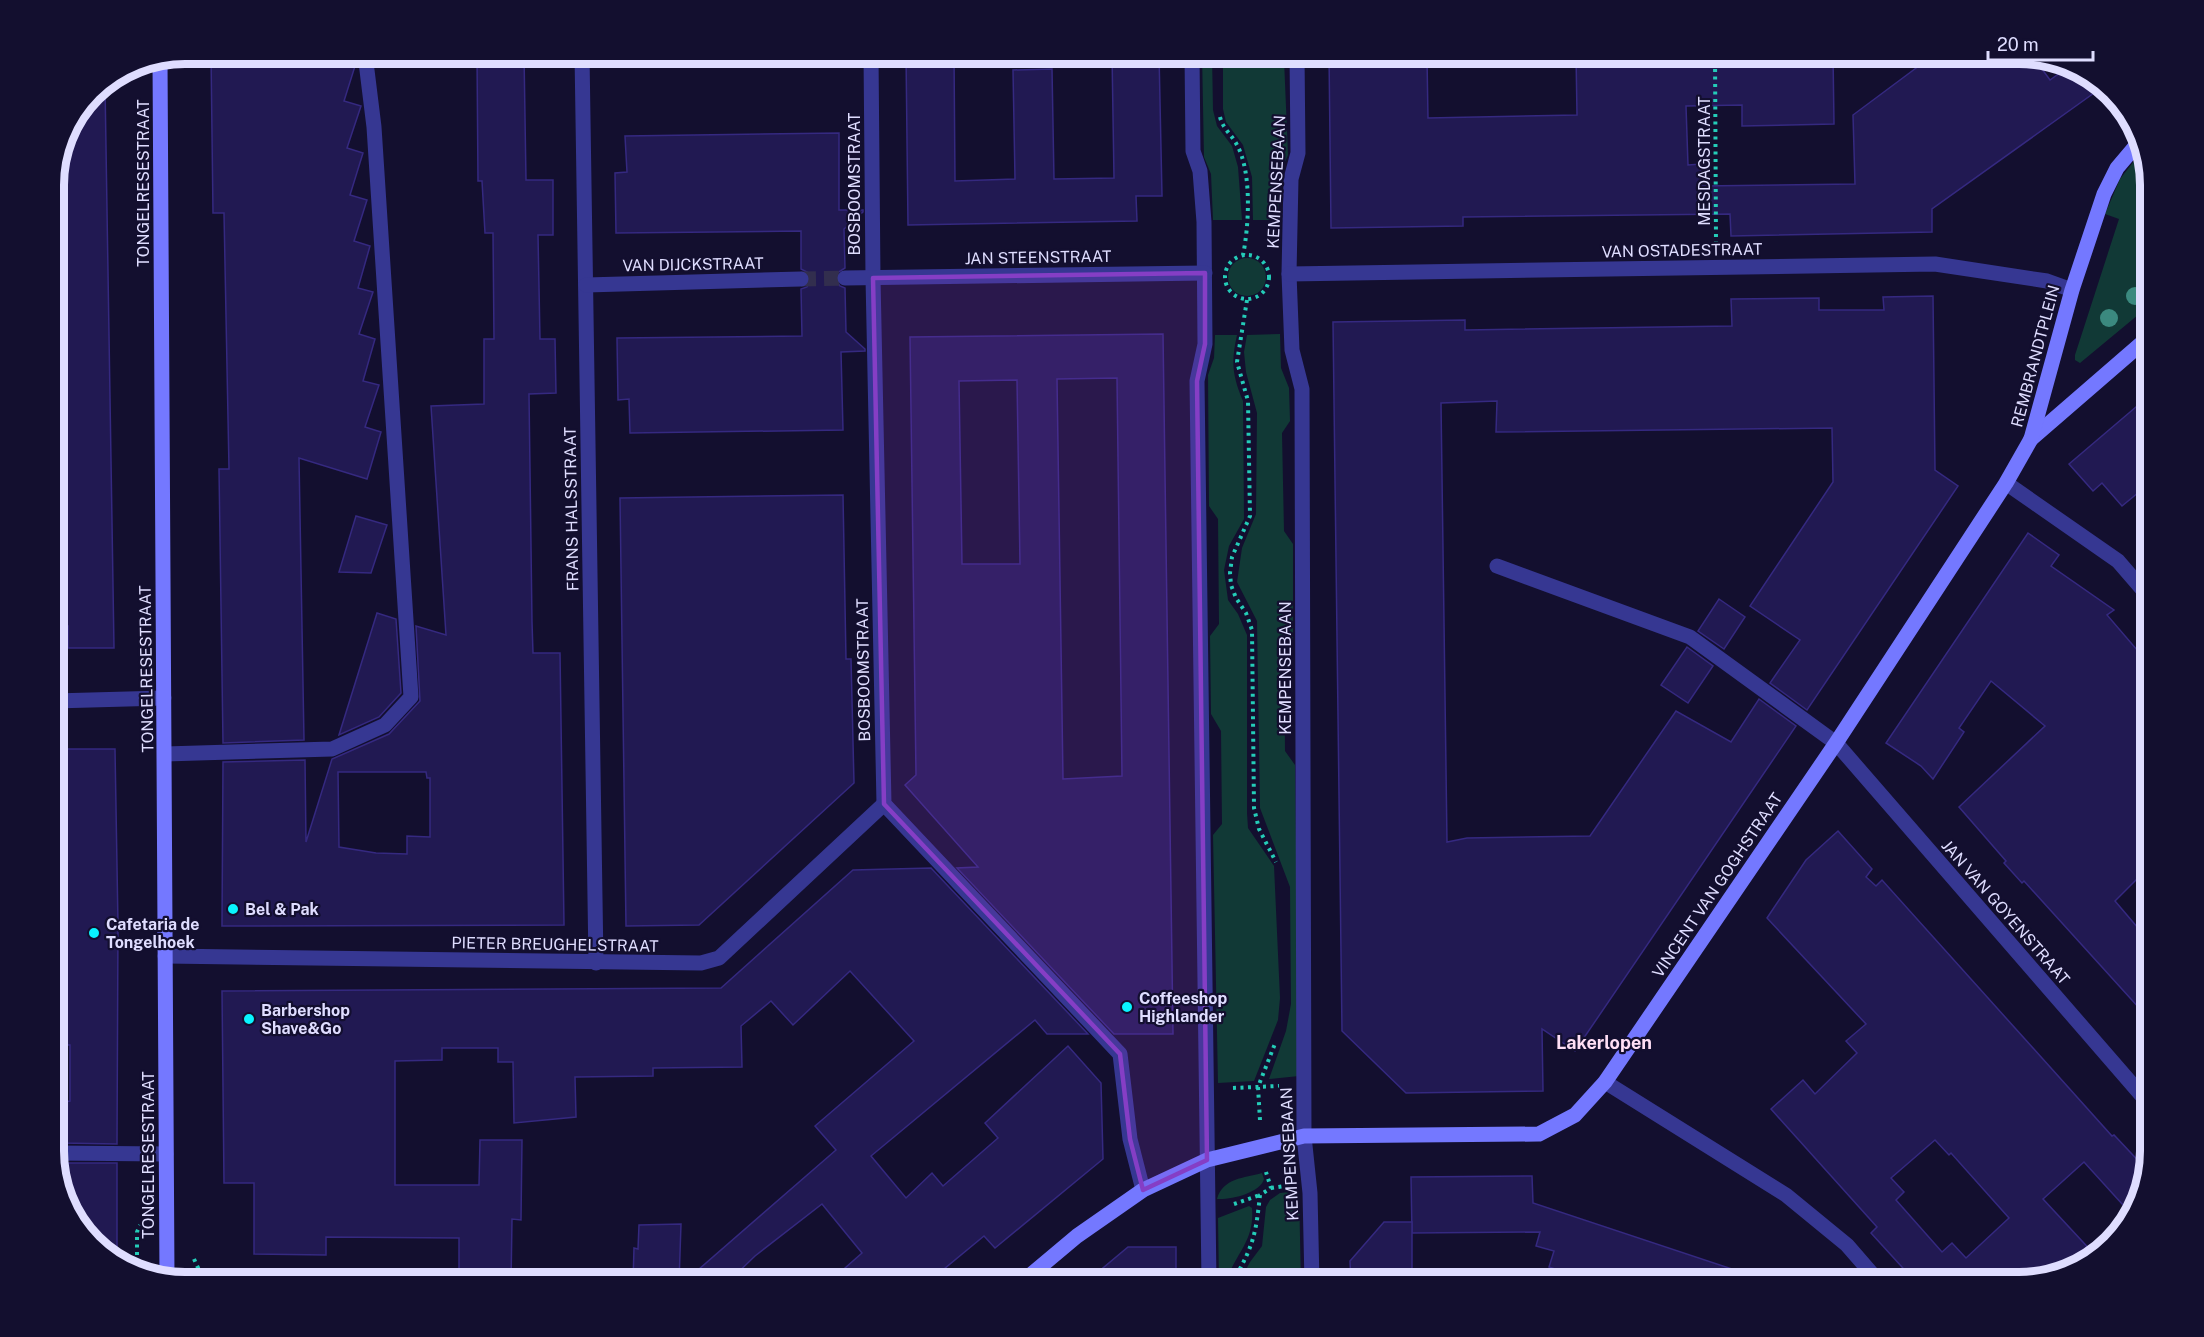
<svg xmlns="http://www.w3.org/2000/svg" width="2204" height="1337" font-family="'Public Sans',sans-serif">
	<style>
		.green { fill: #113936 }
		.building { fill: #211952; stroke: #352980; stroke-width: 1.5; fill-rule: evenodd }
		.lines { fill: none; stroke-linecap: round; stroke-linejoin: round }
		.street-tunnel { stroke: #322e4e; stroke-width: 15; stroke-dasharray: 15 8; stroke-linecap: butt }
		.path { stroke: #24ccb8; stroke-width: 4; stroke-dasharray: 3 4.5; stroke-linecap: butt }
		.lane { stroke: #363792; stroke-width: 15 }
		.street { stroke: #363792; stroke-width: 15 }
		.secondary { stroke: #7478ff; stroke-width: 15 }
		.tree { fill: #3b897f }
		.marked { fill: #853ec5; fill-opacity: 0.2; stroke: #853ec5; stroke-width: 4.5; stroke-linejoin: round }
		.poi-dot { fill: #09f4ff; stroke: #130f2f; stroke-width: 2 }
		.labels { text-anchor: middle; stroke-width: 4.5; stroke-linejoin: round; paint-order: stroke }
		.street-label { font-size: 16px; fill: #dfddff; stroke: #130f2f }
		.poi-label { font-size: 16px; font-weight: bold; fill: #dfddff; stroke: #130f2f; text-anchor: start }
		.neighbourhood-label { font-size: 18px; font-weight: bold; fill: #ffdff5; stroke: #130f2f }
		.rim { fill: none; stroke: #dfddff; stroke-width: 8 }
	</style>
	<rect width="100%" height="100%" fill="#130f2f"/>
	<g class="green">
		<path d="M1202,54H1212L1213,110L1217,126L1232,146L1238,167L1242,220H1213L1211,174L1204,157Z"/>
		<path d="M1223,54H1280L1284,59L1288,155L1280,173L1278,220H1253L1252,177L1243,145L1226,122L1223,109Z"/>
		<path d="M2142,151L2150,177V305L2080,363L2075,360V355L2119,219L2105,214L2120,179Z"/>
		<circle cx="1247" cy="277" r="19"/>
		<path d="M1280,334L1281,368L1289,388L1290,421L1282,433L1284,531L1293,544V641L1284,653L1285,751L1295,765L1299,1076L1269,1079L1286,1031L1291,1004L1290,887L1260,808L1257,621L1237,582L1242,548L1256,514L1257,413L1246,372L1244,352L1247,335Z"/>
		<path d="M1215,335H1237C1231,362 1232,375 1243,401L1244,519L1229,546L1224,570L1228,600L1238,614L1247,635V813L1248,828L1274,866L1280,998L1278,1020L1254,1081L1218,1083L1213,835L1222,824L1221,731L1211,714L1210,636L1219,624L1218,519L1209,506L1208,375L1214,358Z"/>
		<path d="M1262,1173L1264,1179C1260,1193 1231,1200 1217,1199C1223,1178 1244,1178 1262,1173Z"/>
		<path d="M1299,1191L1301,1283H1239L1250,1262L1262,1246L1266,1207L1270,1200L1280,1193Z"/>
		<path d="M1249,1206L1252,1208C1255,1242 1234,1254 1226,1283H1219L1218,1218Z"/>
	</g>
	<g class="building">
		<path d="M211,54H342L356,58V63L344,101L361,106L347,148L363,153L350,195L367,200L354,241L370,246L358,288L373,292L359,334L375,339L363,381L379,385L365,427L381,432L367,479L299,458L304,740L223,743L219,469H229L224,213H213Z"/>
		<path d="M477,54H524L526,180H553V235H538L540,339H555L556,393L529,394L532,622L533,653H560L564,925L222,926L223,762L305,760L306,842L332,759L389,734L420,701L416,626L446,635L431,406L484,404V339H494L493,233H485L482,181H478ZM338,772H426L427,778H430V837L407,836V854L376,853L339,847Z"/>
		<path d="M906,54H954L955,181L1015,179L1013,70L1052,69L1054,179L1114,178L1112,54H1159L1162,196H1136L1137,221L908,225Z"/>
		<path d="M1329,54H1378V58H1427L1428,118L1577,115L1576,54H1833L1834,124L1742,126V105L1686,106L1688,165L1701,164V186L1855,184L1853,115L1935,54H2019L2034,58L2050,80L2068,67L2085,72L2101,88L1932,209V232L1731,236L1730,214L1463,217V226L1331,228Z"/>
		<path d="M105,84L114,648H68V626H54V177L64,135L93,92Z"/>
		<path d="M839,133V210H863V212L844,229L845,268L837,273L835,279L840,286L845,288L846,332L865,349V351L841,352L843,430L630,433L629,399L618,400L617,338L802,336L801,289L807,287L811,279L809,273L801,269V231L616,233L615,173L627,172L625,136Z"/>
		<path d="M1933,296L1935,470L1958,486L1807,710L1770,683L1800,640L1750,606L1833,482L1832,428L1496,432L1497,401L1441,403L1447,842L1467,838L1590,836L1676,711L1731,742L1759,699L1796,726L1575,1051L1542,1029L1543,1091L1406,1093L1342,1031L1333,322L1465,320V330L1732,326L1731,299L1819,298V310H1884L1883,297Z"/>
		<path d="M1163,334L1173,1034H1114L957,868L978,867L905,785L916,775L910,337ZM1117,378L1122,776L1063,779L1057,379ZM1017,380L1020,564H962L959,381Z"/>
		<path d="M2150,395V483L2122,506L2102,483L2093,491L2069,464Z"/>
		<path d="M843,495L846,659H851L854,783L699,925L626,926L620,498Z"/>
		<path d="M356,516L387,525L371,573L339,572Z"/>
		<path d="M2028,533L2059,555L2051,566L2114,610L2107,615L2150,665V866L2115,901L2150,942V1020L2024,881L2022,883L2004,863L2006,861L1959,807L2045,726L1991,681L1959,728L1964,732L1933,779L1921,766L1886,743Z"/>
		<path d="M1719,599L1745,617L1724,649L1698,631Z"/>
		<path d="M377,613L396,619L401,693L379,717L339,735Z"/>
		<path d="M1687,647L1713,666L1688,703L1661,685Z"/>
		<path d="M54,749H115L118,924L117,1144L62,1143V1102L70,1101V1045H62V976L54,977Z"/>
		<path d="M1838,831L1872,869L1866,877L1876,886L1882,880L2112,1136L2114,1135L2146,1169L2133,1216L2084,1162L2043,1199L2095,1255L2084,1266L2019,1283H1907L1912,1278L1871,1233L1877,1227L1771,1109L1803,1080L1815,1094L1857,1053L1846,1041L1866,1024L1767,918L1806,860ZM1935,1140L1949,1155L1951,1153L2009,1218L1966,1258L1952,1243L1942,1252L1896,1200L1904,1192L1891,1178Z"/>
		<path d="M931,868L1088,1034H1047L1035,1020L871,1156L906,1198L932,1173L943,1186L998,1138L985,1123L1068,1046L1101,1083L1103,1159L995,1248L984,1236L927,1283H828L862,1253L822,1204L755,1256L727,1283H683L836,1150L815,1126L914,1041L850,971L793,1025L771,1001L741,1026L742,1067L653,1068V1076L575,1077L576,1117L514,1123L513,1062H498V1048H442V1060L395,1061V1185H479L480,1140H522L521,1220L512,1219L511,1283H459V1238L326,1237V1255L254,1254V1183H224L222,991L721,988L853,870Z"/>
		<path d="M62,1163H117V1263L72,1218L62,1186Z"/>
		<path d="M1532,1176L1533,1203L1759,1278L1758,1283H1577L1579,1277L1549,1267L1554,1251L1536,1246L1540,1232L1412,1233L1411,1177Z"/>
		<path d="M1384,1222H1412V1283H1351L1350,1261Z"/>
		<path d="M681,1224L679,1283L633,1282L634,1248L638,1249L639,1225Z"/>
		<path d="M1128,1247H1176V1283H1085Z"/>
	</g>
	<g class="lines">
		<path class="street-tunnel" d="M801,279L845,278"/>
		<g class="path">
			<path d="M1715,54L1716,243"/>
			<path d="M1220,117C1223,129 1232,135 1237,145C1252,172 1249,226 1243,255"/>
			<circle cx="1247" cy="277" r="22"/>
			<path d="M1247,300L1237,362L1248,401L1250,516L1232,557L1230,573L1231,585L1236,598L1246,613L1252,630L1254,808L1259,829L1276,862"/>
			<path d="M1233,1088L1279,1086"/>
			<path d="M1260,1120L1258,1087L1276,1041"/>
			<path d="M1271,1188L1285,1186"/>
			<path d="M1234,1204L1260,1195"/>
			<path d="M194,1259L205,1283"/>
			<path d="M137,1270V1232L140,1225"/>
			<path d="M1236,1276C1254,1244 1256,1232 1260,1195L1271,1188L1266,1172"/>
		</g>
		<g class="lane">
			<path d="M1497,566L1690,637L1836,743"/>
			<path d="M165,754L332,749L385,725L411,697L374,127L365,54"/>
			<path d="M54,1153L166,1154"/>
		</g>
		<g class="street">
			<path d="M582,54L596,963"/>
			<path d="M871,54L873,278L884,804L1120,1054L1130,1139L1143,1190"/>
			<path d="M1192,54L1193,151L1200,171L1204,222L1205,344L1197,381L1209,1283"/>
			<path d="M1297,54L1298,153L1291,179L1289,274L1292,350L1302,389L1304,1136L1310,1193L1312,1283"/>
			<path d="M1289,274L1935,264L2047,281L2072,290"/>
			<path d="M845,278L1205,273"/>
			<path d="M586,285L801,279"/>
			<path d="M2006,483L2118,561L2150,598"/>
			<path d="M54,701L164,698"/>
			<path d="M1836,743L2150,1105"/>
			<path d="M165,956L701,963L719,958L884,804"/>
			<path d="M1605,1082L1786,1195L1847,1245L1880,1283"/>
		</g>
		<g class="secondary">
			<path d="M160,59L167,1278"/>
			<path d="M2031,439L2150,336"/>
			<path d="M1021,1283L1077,1236L1143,1190L1207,1160L1304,1136L1539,1134L1575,1115L1605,1082L1836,743L2006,483L2031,439L2072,290L2104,194L2117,168L2139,142"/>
		</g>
	</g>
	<g class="tree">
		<circle cx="2135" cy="296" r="9"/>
		<circle cx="2109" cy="318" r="9"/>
	</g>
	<path class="marked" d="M1205,273V344L1197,381L1207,1160L1143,1190L1130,1139L1120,1054L884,804L873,278Z"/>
	<g class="poi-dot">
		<circle cx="233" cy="909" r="6"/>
		<circle cx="94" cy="933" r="6"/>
		<circle cx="1127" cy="1007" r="6"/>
		<circle cx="249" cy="1019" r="6"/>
	</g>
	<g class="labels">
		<g class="street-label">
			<text transform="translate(1704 161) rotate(-90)" y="6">MESDAGSTRAAT</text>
			<text transform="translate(1276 182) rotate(-87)" y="6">KEMPENSEBAAN</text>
			<text transform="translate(143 183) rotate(-90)" y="6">TONGELRESESTRAAT</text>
			<text transform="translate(854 184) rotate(-90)" y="6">BOSBOOMSTRAAT</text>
			<text transform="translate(1682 250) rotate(-1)" y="6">VAN OSTADESTRAAT</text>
			<text transform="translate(1038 257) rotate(-1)" y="6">JAN STEENSTRAAT</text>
			<text transform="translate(693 264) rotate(-1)" y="6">VAN DIJCKSTRAAT</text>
			<text transform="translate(2035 356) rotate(-75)" y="6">REMBRANDTPLEIN</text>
			<text transform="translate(571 509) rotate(-91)" y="6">FRANS HALSSTRAAT</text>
			<text transform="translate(1285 668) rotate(-90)" y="6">KEMPENSEBAAN</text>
			<text transform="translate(146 669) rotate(-91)" y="6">TONGELRESESTRAAT</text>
			<text transform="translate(863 670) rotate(-91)" y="6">BOSBOOMSTRAAT</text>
			<text transform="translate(1717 885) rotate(-56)" y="6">VINCENT VAN GOGHSTRAAT</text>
			<text transform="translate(2006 912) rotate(49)" y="6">JAN VAN GOYENSTRAAT</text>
			<text transform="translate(555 944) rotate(1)" y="6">PIETER BREUGHELSTRAAT</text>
			<text transform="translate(1289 1154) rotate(-93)" y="6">KEMPENSEBAAN</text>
			<text transform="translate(148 1155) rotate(-90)" y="6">TONGELRESESTRAAT</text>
		</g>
		<g class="poi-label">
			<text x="245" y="915">Bel &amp; Pak</text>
			<text x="106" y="930">Cafetaria de<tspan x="106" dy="18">Tongelhoek</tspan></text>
			<text x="1139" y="1004">Coffeeshop<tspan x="1139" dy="18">Highlander</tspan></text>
			<text x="261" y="1016">Barbershop<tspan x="261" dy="18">Shave&amp;Go</tspan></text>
		</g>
		<g class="neighbourhood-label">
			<text x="1604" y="1049">Lakerlopen</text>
		</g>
	</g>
	<path d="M0 0H2204V1337H0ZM185 64H2019A121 121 0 0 1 2140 185V1151A121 121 0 0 1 2019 1272H185A121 121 0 0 1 64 1151V185A121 121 0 0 1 185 64Z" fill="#130f2f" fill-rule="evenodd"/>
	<path class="rim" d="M185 64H2019A121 121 0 0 1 2140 185V1151A121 121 0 0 1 2019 1272H185A121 121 0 0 1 64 1151V185A121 121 0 0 1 185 64Z"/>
	<path d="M1988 51v9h105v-9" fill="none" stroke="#dfddff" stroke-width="3"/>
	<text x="1997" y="51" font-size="18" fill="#dfddff" stroke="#130f2f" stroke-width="4.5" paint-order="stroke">20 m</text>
</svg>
